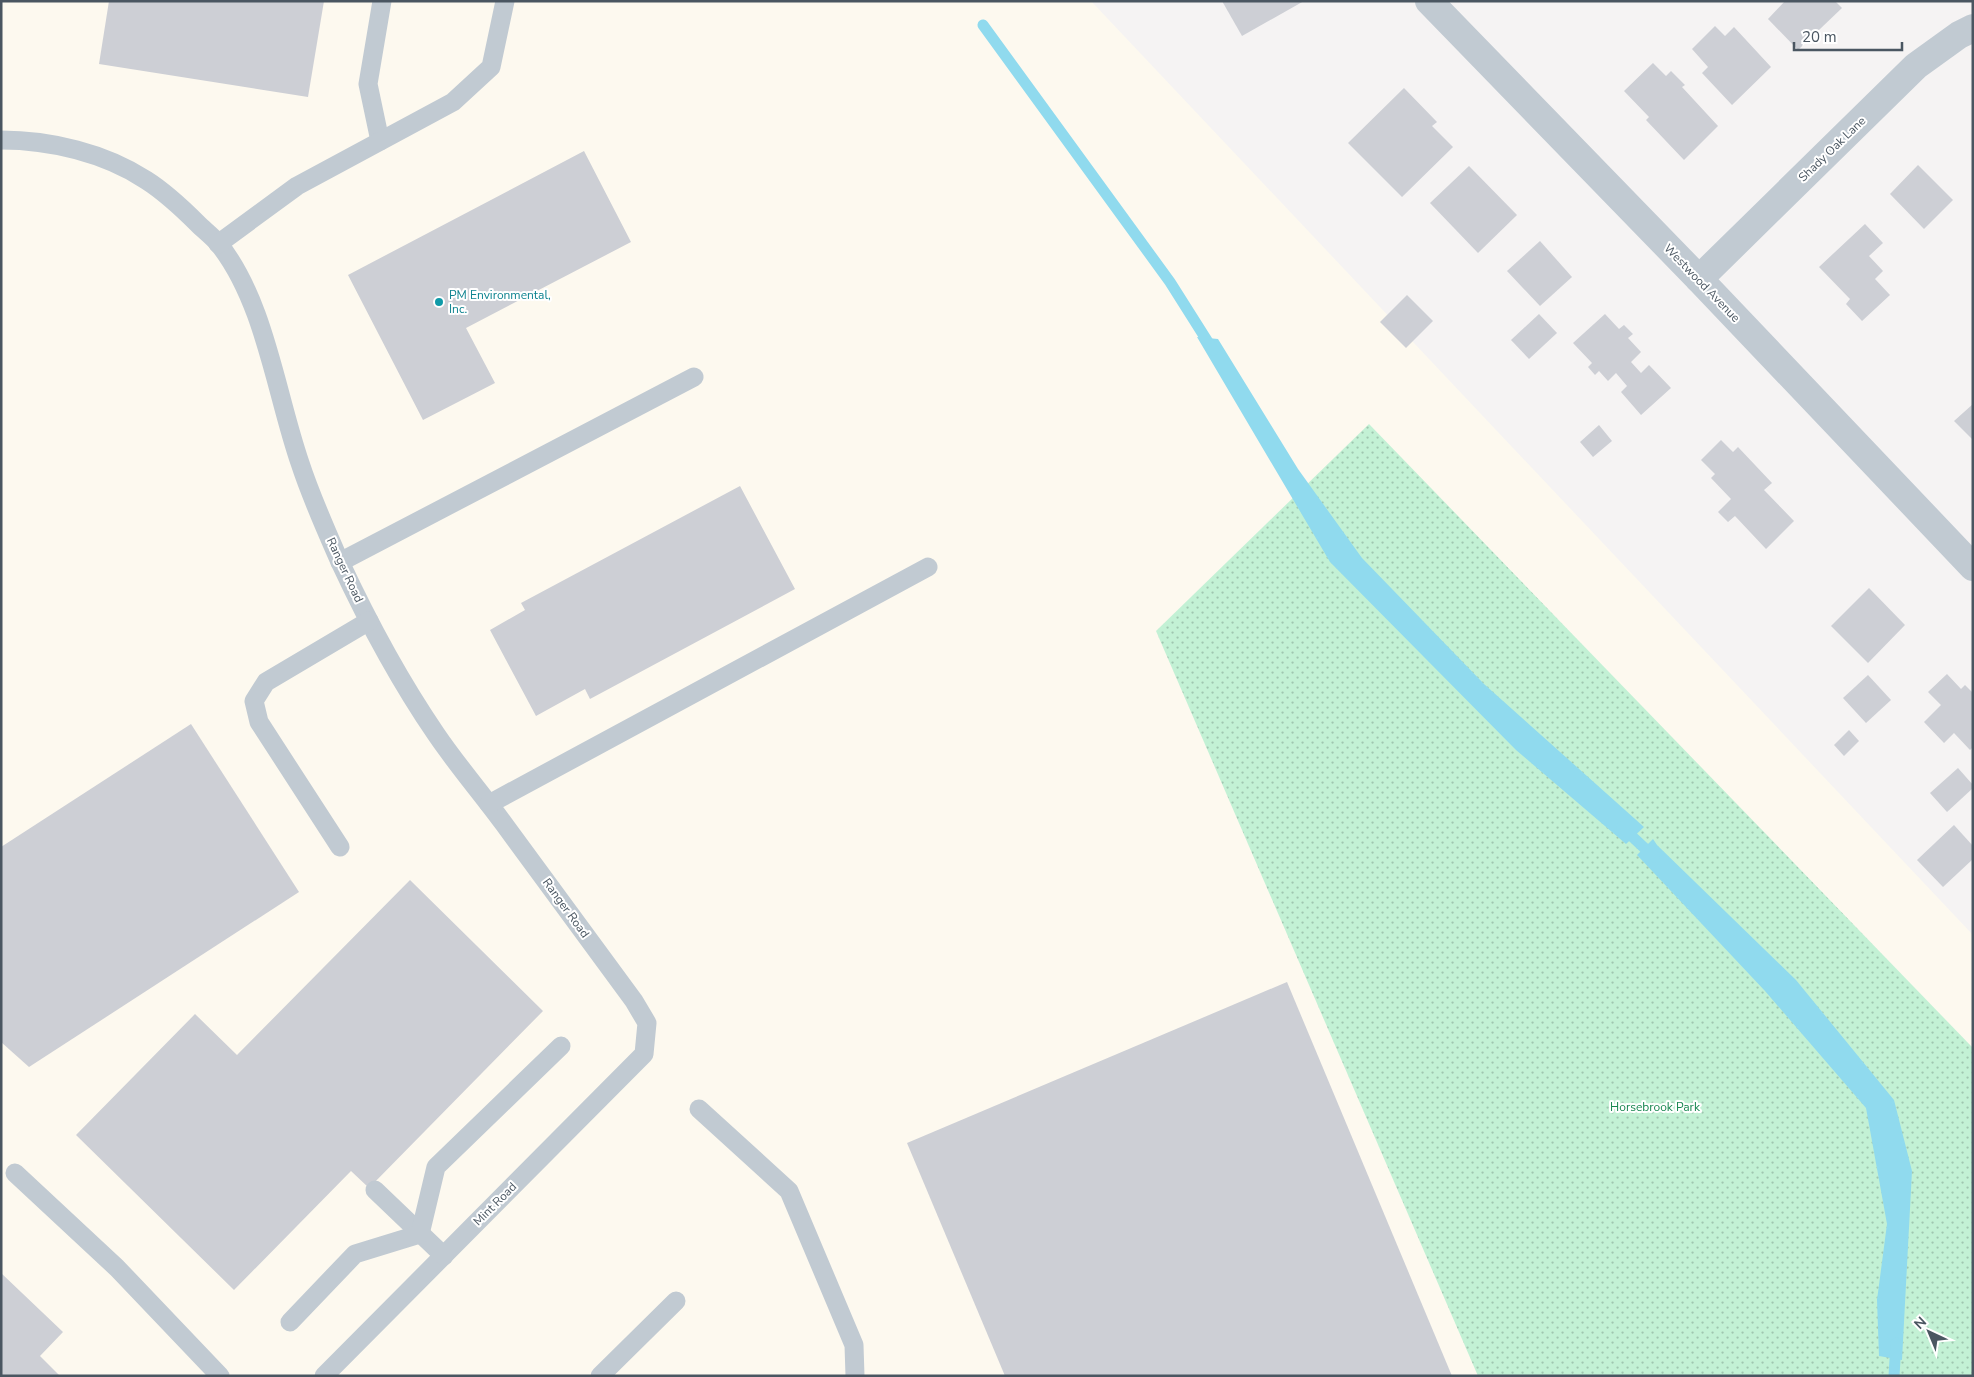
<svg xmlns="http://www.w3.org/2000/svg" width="1974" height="1377" font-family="'Nunito Sans',sans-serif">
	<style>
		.commercial { fill: #fdf9ef }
		.grass { fill: url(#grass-dots) }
		.water { fill: #90daee }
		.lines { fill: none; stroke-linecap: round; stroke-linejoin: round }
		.stream { stroke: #90daee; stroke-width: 11 }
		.building { fill: #cdcfd5 }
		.lane { stroke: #c1cad2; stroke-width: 19 }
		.street { stroke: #c1cad2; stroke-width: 28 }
		.culture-dot { fill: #0f9aa8; stroke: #fff; stroke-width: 2 }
		.labels { text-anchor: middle; stroke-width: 4; stroke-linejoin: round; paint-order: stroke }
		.street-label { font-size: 12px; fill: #4a5661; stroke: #fff }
		.culture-label { font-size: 12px; fill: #0d838f; stroke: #fff; text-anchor: start }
		.park-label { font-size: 12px; fill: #17864f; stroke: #fff }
	</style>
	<defs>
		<pattern id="grass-dots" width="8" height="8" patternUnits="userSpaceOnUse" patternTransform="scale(1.25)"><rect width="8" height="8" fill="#c3f1d5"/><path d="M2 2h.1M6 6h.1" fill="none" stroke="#a0c6b0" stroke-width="1.8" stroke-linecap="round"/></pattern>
	</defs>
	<rect width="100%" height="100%" fill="#f5f3f3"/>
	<path class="commercial" d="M1,1H1091L1973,935V1376H1Z"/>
	<path class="grass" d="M1369,424L1973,1048V1376H1478L1156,631Z"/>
	<g class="water">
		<path d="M1197,337L1218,339L1298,469L1362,558L1484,684L1644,827L1626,844L1516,750L1330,562Z"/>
		<path d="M1653,839L1657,845L1796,980L1894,1100L1912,1171L1902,1360L1879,1356L1877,1300L1887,1224L1866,1108L1765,991L1637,855Z"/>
	</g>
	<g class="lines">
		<g class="stream">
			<path d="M983,25L1170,282L1213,350"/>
			<path d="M1622,827L1654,857"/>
			<path d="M1894,1376L1896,1343"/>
		</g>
	</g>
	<g class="building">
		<path d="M109,1H324L308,97L99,64Z"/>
		<path d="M1222,1H1304L1242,36Z"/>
		<path d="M1785,1H1835L1842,8L1798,50L1768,19Z"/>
		<path d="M1715,26L1725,36L1734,27L1771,67L1732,105L1702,73L1708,67L1692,49Z"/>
		<path d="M1653,63L1666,76L1671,71L1685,85L1682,87L1718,126L1684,160L1646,120L1649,117L1624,91Z"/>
		<path d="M1404,88L1437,122L1432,126L1453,147L1402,197L1348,143Z"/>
		<path d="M584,151L631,242L466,328L495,383L423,420L348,275Z"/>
		<path d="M1918,165L1953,200L1924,229L1890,194Z"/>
		<path d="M1469,166L1517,215L1478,253L1430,203Z"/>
		<path d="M1865,224L1883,243L1869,256L1883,271L1875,279L1890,295L1862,321L1846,304L1850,299L1819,267Z"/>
		<path d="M1540,241L1572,277L1540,306L1507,271Z"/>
		<path d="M1407,295L1433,321L1406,348L1380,322Z"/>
		<path d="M1539,314L1557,333L1529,359L1511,340Z"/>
		<path d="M1605,314L1619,329L1624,325L1633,334L1628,338L1641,352L1631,362L1641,373L1649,365L1671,388L1641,415L1621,392L1627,386L1616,373L1608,381L1599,371L1595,375L1588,367L1592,363L1573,343Z"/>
		<path d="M1973,404V440L1954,421Z"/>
		<path d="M1599,425L1612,441L1593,457L1580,442Z"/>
		<path d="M1721,440L1733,452L1738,447L1772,483L1764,490L1794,521L1766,549L1735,516L1728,522L1718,512L1731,499L1711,478L1715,474L1701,460Z"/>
		<path d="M740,486L795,589L590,699L585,689L536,716L490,630L525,610L521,603Z"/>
		<path d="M1869,588L1905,625L1868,663L1831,626Z"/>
		<path d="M1947,674L1961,689L1965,685L1973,693V747L1970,750L1954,733L1944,743L1924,722L1941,705L1928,692Z"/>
		<path d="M1868,675L1891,700L1866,723L1843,698Z"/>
		<path d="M191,724L299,892L29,1067L1,1042V847Z"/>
		<path d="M1849,730L1859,741L1844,756L1834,745Z"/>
		<path d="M1958,768L1973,785V788L1947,812L1930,793Z"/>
		<path d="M1954,825L1973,846V859L1943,887L1917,860Z"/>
		<path d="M410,880L543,1011L369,1188L351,1171L234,1290L76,1135L195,1014L237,1055Z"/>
		<path d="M1287,982L1452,1376H1005L907,1143Z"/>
		<path d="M1,1273L63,1332L40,1356L60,1376H1Z"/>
	</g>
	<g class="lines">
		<g class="lane">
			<path d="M1,140C50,140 105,153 146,180C165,192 182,208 198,224C204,230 212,236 218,243C265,301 276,394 300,463C311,497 326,530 340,562C368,622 399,680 436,734C457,765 482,794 504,824C548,883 591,942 634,1001L647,1023L644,1054L324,1376"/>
			<path d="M380,141L368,84L382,1"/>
			<path d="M218,244L297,186L453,102L491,67L505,1"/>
			<path d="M340,562L694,377"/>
			<path d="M489,804L928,567"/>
			<path d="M340,847L259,722L254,701L266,682L369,621"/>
			<path d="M699,1109L789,1191L854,1345L855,1376"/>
			<path d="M15,1173L117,1268L220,1376"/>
			<path d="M375,1190L444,1256"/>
			<path d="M290,1322L355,1254L420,1234L436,1167L561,1046"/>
			<path d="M600,1376L676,1301"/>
		</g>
		<g class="street">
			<path d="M1429,1L1699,279L1973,567"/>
			<path d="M1699,279L1916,66L1959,35L1973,28"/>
		</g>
	</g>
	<circle class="culture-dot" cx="439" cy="302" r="5"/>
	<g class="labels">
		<g class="street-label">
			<text transform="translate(1832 149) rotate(-44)" y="4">Shady Oak Lane</text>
			<text transform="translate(1702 283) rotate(46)" y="4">Westwood Avenue</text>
			<text transform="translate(345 570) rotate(65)" y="4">Ranger Road</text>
			<text transform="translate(566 908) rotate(54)" y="4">Ranger Road</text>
			<text transform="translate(495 1204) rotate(-45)" y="4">Mint Road</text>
		</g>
		<g class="culture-label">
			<text x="449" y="299">PM Environmental,<tspan x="449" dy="14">Inc.</tspan></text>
		</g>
		<g class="park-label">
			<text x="1655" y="1111">Horsebrook Park</text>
		</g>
	</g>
	<rect width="1974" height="1377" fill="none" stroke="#4a5661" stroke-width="5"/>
	<g transform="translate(1929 1332) rotate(316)" stroke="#ffffff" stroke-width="4" paint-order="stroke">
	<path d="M0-4L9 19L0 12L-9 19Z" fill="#4a5661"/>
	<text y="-8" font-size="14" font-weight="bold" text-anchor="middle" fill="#4a5661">N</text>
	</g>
	<path d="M1794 42v8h108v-8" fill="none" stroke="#4a5661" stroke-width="2.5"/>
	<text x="1802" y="42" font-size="15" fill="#4a5661" stroke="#ffffff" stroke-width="4" paint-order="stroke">20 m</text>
</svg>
